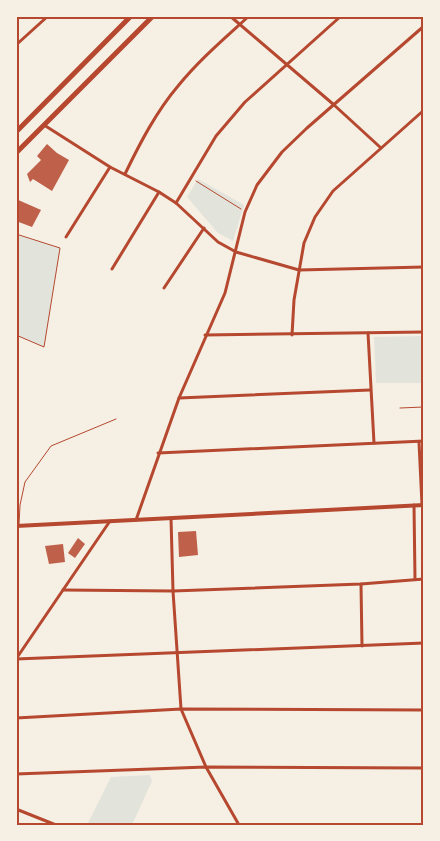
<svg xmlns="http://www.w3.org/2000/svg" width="440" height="841" font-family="'Titillium Web',sans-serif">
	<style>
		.green { fill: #e2e4dc }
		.building { fill: #bf614a }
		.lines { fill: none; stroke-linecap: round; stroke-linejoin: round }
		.path { stroke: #b5482f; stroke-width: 1 }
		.service { stroke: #b5482f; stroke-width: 1 }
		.minor { stroke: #b5482f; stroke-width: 3 }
		.tertiary { stroke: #b5482f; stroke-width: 4 }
		.trunk { stroke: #b5482f; stroke-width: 5 }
		.neatline { fill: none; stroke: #b5482f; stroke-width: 2 }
	</style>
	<rect width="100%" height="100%" fill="#f6efe4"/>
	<g class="green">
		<path d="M198,179L244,205L233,241L218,233L187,197Z"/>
		<path d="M16,234L60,248L44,347L16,335Z"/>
		<path d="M424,336V383H376L374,337Z"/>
		<path d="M150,775L152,781L132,825H87L111,777Z"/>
	</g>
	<g class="building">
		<path d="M47,144L57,153L69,160L52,191L33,179L30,182L27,174L41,160L37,156Z"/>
		<path d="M16,199L41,210L32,227L16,221Z"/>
		<path d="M196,531L198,555L179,557L178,532Z"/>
		<path d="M78,538L85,544L75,558L68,553Z"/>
		<path d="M63,544L65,562L49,564L45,546Z"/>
	</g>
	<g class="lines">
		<g class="path">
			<path d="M196,181L241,209"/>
			<path d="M16,234L60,248L44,347L16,335"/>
		</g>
		<g class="service">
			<path d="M400,408L424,407"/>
			<path d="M19,525L20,505L25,482L51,446L116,419"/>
		</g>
		<g class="minor">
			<path d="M230,16L333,104L381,148"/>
			<path d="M16,45L48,16"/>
			<path d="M44,125L110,167L159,192L176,203L218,242L236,252L299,270L424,267"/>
			<path d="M125,174C140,143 156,112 178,86C199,60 225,38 249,16"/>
			<path d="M176,203L216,136L245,102L341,16"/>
			<path d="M66,237L110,167"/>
			<path d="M112,269L159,192"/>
			<path d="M164,288L204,228"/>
			<path d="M368,333L374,443"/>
			<path d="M205,335L424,332"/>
			<path d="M292,335L294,300L304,243L315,217L333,191L424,110"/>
			<path d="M179,398L370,390"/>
			<path d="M419,442L422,505"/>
			<path d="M158,453L424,441"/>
			<path d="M414,505L415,579"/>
			<path d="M171,518L173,591L181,709L206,767L239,825"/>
			<path d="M136,520L179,398L225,293L245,212L257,185L282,152L307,128L424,26"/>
			<path d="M361,584L362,646"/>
			<path d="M63,590L173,591L361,584L424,579"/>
			<path d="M16,659L424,643"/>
			<path d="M16,659L110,521"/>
			<path d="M16,718L181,709L424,710"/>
			<path d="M16,774L206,767L424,768"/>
			<path d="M16,809L56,825"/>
		</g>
		<path class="tertiary" d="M16,526L424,505"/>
		<g class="trunk">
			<path d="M16,132L131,16"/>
			<path d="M16,153L153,16"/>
		</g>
	</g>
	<rect width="440" height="841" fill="none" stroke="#f6efe4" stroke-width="35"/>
	<rect x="18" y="18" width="404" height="806" class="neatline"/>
</svg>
